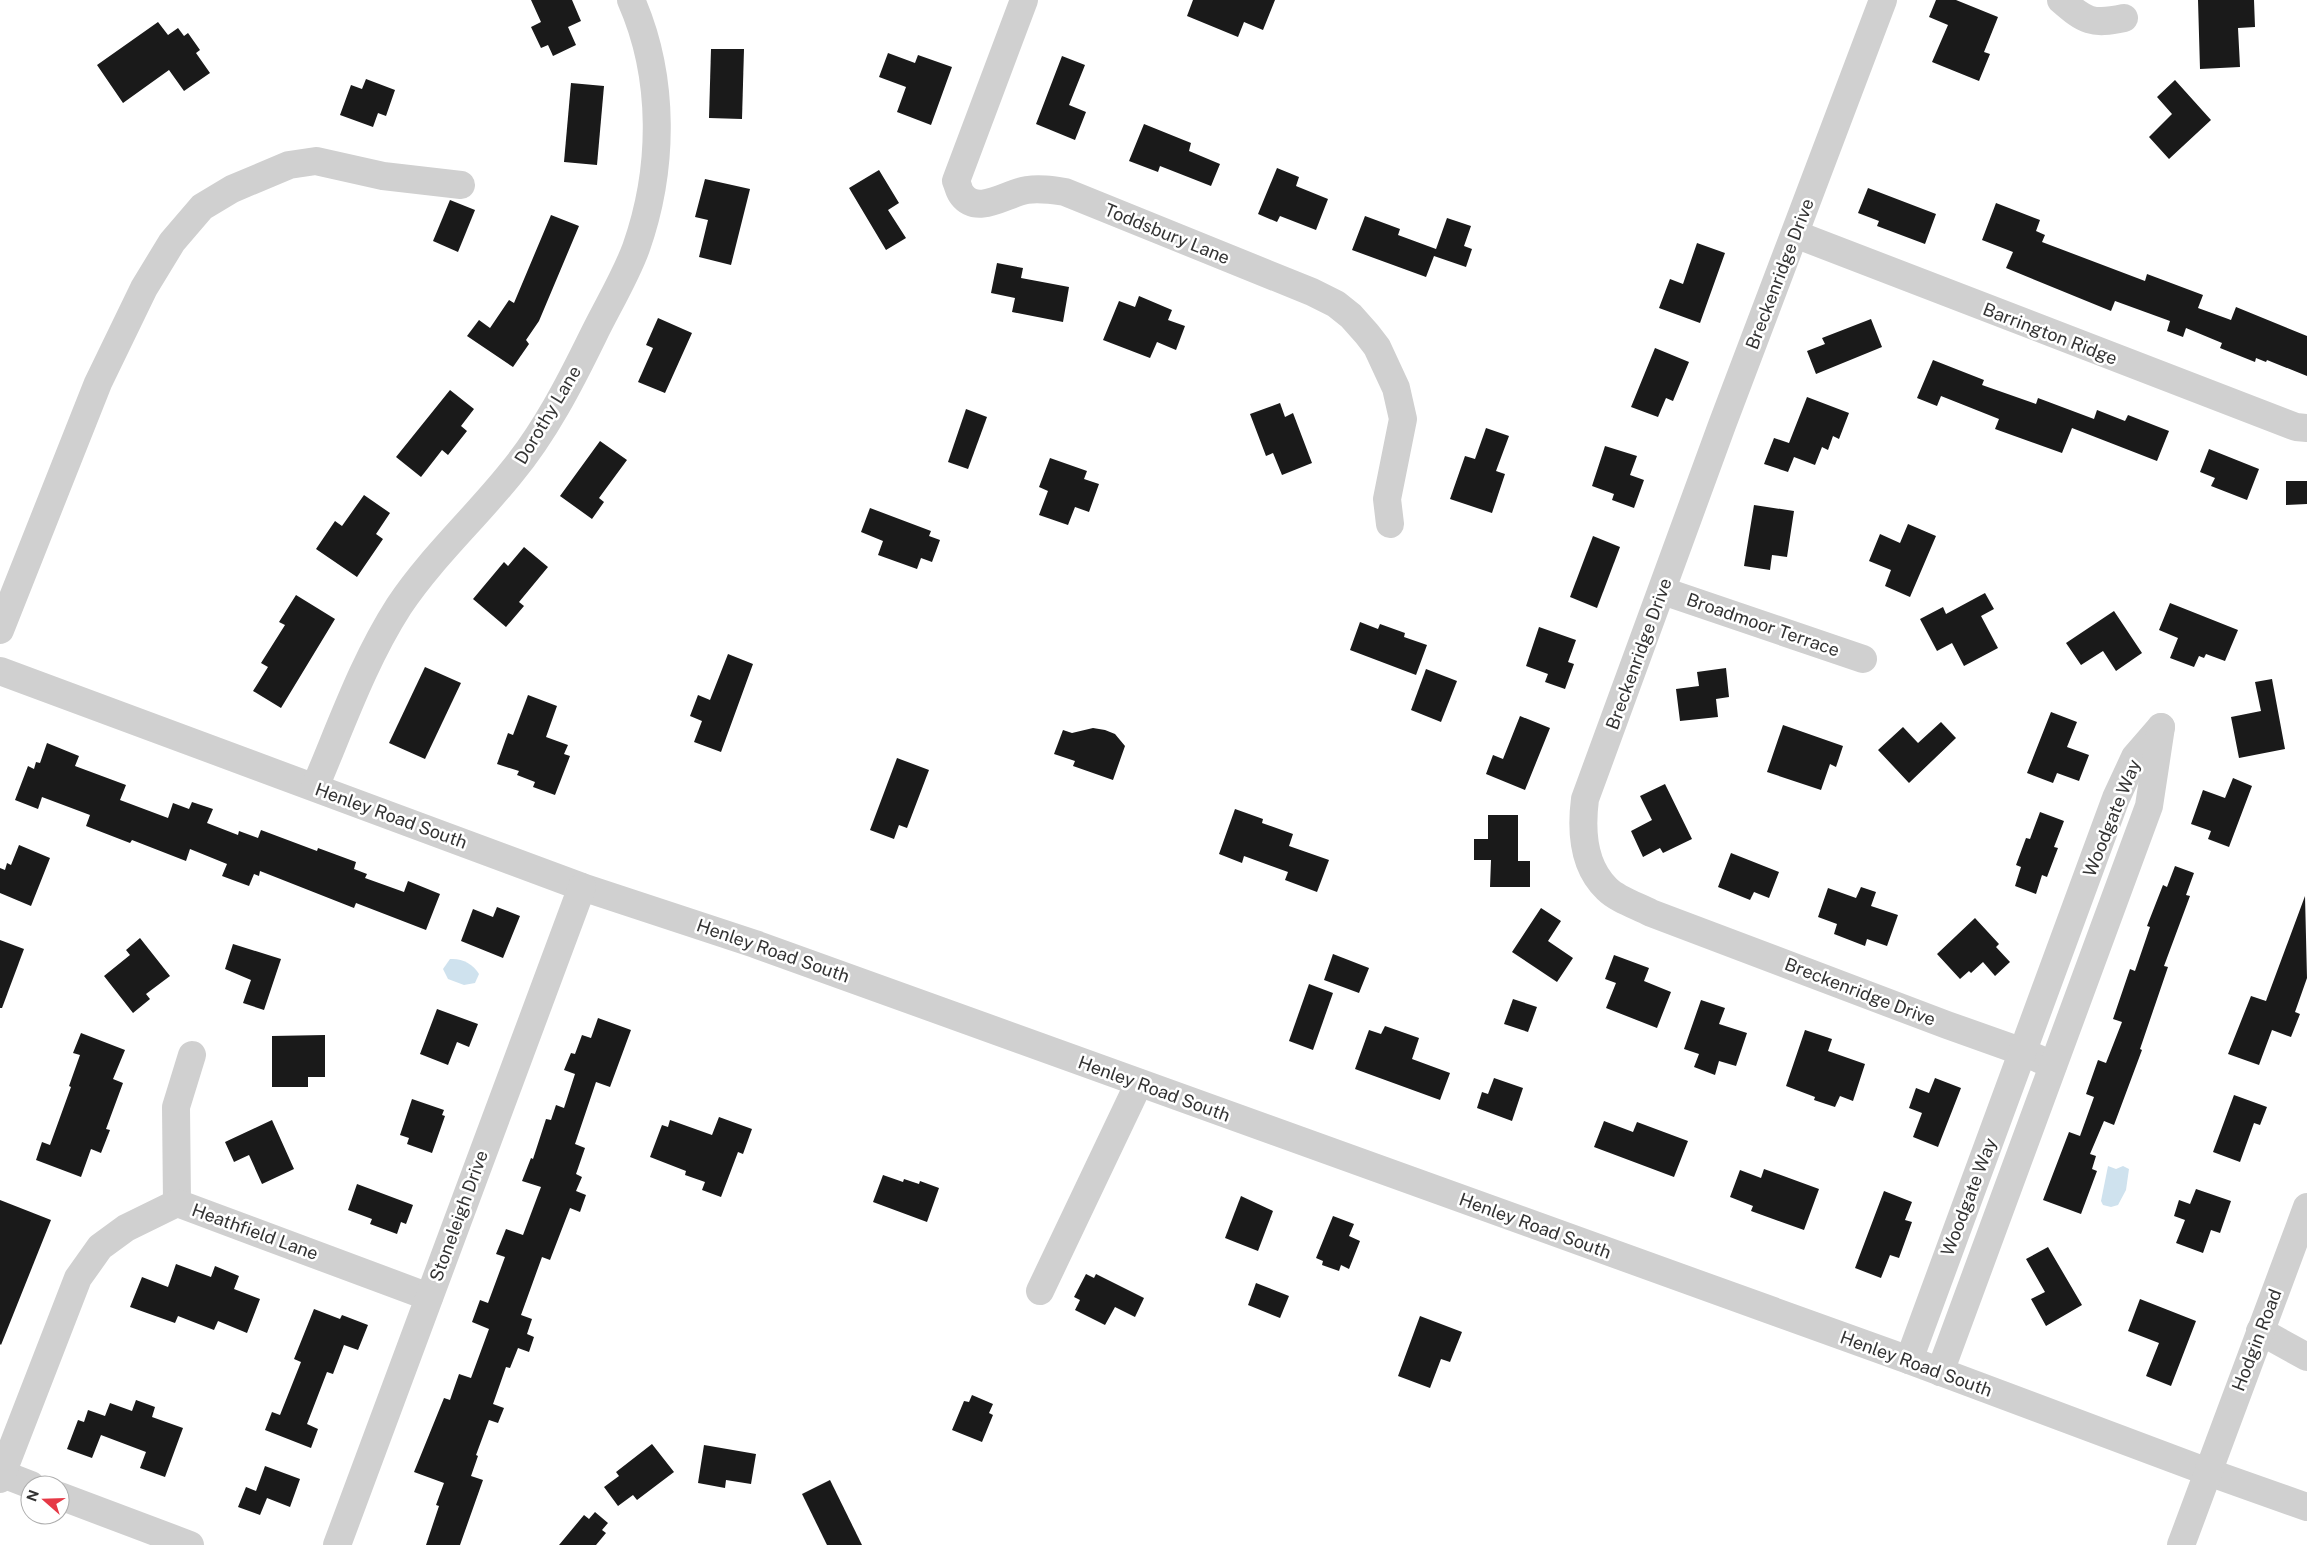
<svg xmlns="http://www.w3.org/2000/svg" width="2307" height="1545" font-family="'Public Sans',sans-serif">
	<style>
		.water { fill: #cfe2ee }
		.building { fill: #1a1a1a }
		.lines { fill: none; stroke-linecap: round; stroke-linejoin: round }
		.minor { stroke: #d0d0d0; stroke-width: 28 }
		.labels { text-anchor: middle; stroke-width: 5; stroke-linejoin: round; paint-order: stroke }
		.street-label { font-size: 18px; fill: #333; stroke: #fff }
	</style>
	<rect width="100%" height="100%" fill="#fff"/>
	<g class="water">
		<path d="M450,959C462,958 473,964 479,974L475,983L464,985L448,979L443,969Z"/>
		<path d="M2108,1166L2116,1169L2123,1166L2129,1169L2126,1190L2118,1205L2111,1207L2103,1205L2101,1201Z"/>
	</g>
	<g class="building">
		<path d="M531,0H572L581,21L568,27L576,45L553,56L548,45L541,48L531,27L541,22Z"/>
		<path d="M1193,0H1275L1263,30L1244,22L1238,37L1187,16Z"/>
		<path d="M1936,0H1956L1998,17L1984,52L1990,54L1979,81L1932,62L1948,25L1929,17Z"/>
		<path d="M2198,0H2254L2255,27L2238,28L2240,67L2200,69Z"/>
		<path d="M158,22L168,35L178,28L184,36L188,33L200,50L196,53L210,73L184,91L169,70L123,103L97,65Z"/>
		<path d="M711,49H744L742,119L709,118Z"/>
		<path d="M888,53L915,63L918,55L952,67L931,125L897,112L906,87L879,77Z"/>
		<path d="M1062,56L1085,65L1069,105L1086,112L1075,140L1036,124Z"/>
		<path d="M366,79L395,90L386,116L378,113L373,127L340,115L351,85L362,89Z"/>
		<path d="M2175,80L2211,120L2169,159L2149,137L2172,114L2157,97Z"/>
		<path d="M571,83L604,86L597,165L564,162Z"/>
		<path d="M1144,124L1191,143L1189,151L1220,164L1211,186L1160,166L1158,172L1129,161Z"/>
		<path d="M1277,168L1299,177L1296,186L1328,199L1316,230L1280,216L1277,222L1258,214Z"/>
		<path d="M879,170L899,203L888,210L906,238L886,250L849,188Z"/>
		<path d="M705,179L750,189L731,265L699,257L708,220L695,217Z"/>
		<path d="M1868,188L1936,214L1925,244L1877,226L1879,221L1858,213Z"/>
		<path d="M450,200L475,210L458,252L433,241Z"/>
		<path d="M1996,203L2040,220L2036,231L2045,235L2042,242L2145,281L2147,274L2203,295L2198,308L2231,320L2236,307L2307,336V376L2267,360L2266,362L2256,358L2255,362L2220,348L2222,343L2186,328L2183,337L2167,331L2170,321L2115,301L2111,311L2006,268L2013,252L1982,240Z"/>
		<path d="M551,215L579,226L539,321L526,340L529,344L513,367L467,336L479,320L490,328L509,300L514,303Z"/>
		<path d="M1365,216L1400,229L1398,235L1436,249L1447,218L1471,226L1464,246L1472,249L1466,267L1434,256L1426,277L1352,250Z"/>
		<path d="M1697,243L1725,253L1700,323L1659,308L1670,279L1683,284Z"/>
		<path d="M997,263L1023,268L1021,278L1069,287L1063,322L1012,312L1015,298L991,293Z"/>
		<path d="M1139,296L1172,310L1168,320L1185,326L1176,350L1157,342L1150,358L1103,340L1119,301L1135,307Z"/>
		<path d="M658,318L692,333L665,393L638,382L653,348L646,345Z"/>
		<path d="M1871,319L1882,347L1816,374L1807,351L1825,344L1822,338Z"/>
		<path d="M1655,348L1689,362L1673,401L1666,398L1658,417L1631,407Z"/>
		<path d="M1933,360L1984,380L1982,385L2036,404L2038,398L2094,419L2097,410L2125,421L2128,415L2169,431L2157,461L2072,428L2062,453L1995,429L1999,419L1941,396L1937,406L1917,398Z"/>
		<path d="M450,390L474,409L461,426L467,431L448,455L442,450L421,477L396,457Z"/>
		<path d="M1807,397L1849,413L1839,439L1833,436L1828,450L1822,447L1815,465L1794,457L1788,472L1764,464L1774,438L1789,443Z"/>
		<path d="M1280,403L1285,417L1293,413L1312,463L1282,475L1273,453L1266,456L1250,414Z"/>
		<path d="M966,409L987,417L968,469L948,462Z"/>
		<path d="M1486,428L1509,436L1496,471L1505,474L1492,513L1450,499L1465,456L1475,459Z"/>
		<path d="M600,441L627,460L599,498L604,502L592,519L560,496Z"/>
		<path d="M1605,446L1637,456L1630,475L1644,480L1634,508L1612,500L1614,494L1592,486Z"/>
		<path d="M2209,449L2259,469L2247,500L2211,486L2215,478L2200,472Z"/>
		<path d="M1050,458L1087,471L1084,479L1099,484L1089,512L1075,507L1068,525L1039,515L1048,491L1039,487Z"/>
		<path d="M2286,481H2307V504L2286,505Z"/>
		<path d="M364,495L390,513L376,534L383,539L357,577L316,549L335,521L342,526Z"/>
		<path d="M1754,505L1794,511L1787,557L1772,555L1770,570L1744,566Z"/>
		<path d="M870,508L931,531L929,536L940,540L932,562L921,558L917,569L878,555L883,541L861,532Z"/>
		<path d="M1908,524L1936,536L1910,597L1885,586L1891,570L1869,561L1880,534L1900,543Z"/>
		<path d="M1593,536L1620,547L1597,608L1570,597Z"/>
		<path d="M524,547L548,567L519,602L524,606L506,627L473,599L504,562L508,566Z"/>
		<path d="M1985,593L1994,609L1981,616L1998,648L1964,666L1952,643L1937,651L1920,619L1943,607L1946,614Z"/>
		<path d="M296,595L335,619L281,708L253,691L268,667L261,663L285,625L279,622Z"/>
		<path d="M2170,603L2238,630L2225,661L2206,654L2204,658L2199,656L2194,667L2170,658L2178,638L2159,630Z"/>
		<path d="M2114,611L2142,653L2116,671L2103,651L2081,665L2066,643Z"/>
		<path d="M1360,622L1378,629L1380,624L1405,633L1404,637L1427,645L1416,675L1350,650Z"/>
		<path d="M1539,627L1576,640L1568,662L1574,664L1565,689L1545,682L1548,674L1526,666Z"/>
		<path d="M728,654L753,664L721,752L694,742L702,721L690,716L698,695L710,700Z"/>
		<path d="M425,667L461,683L425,759L389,743Z"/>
		<path d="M1726,668L1729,697L1716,699L1718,717L1680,721L1676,689L1699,686L1697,672Z"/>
		<path d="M1426,669L1457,681L1441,722L1411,710Z"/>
		<path d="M2272,679L2285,749L2239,758L2231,717L2261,711L2255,682Z"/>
		<path d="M528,695L557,706L546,737L568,745L564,754L570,756L555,795L533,787L535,782L517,775L519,771L497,764L508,733L513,735Z"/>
		<path d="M2051,712L2077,722L2067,747L2089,755L2079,781L2057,773L2053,783L2027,773Z"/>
		<path d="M1520,716L1550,728L1525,790L1486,774L1493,755L1503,759Z"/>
		<path d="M1941,722L1956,738L1909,783L1878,750L1903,727L1918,743Z"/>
		<path d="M1783,725L1843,746L1836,767L1830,764L1821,790L1767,772Z"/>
		<path d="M1093,728L1105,730L1115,734L1125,746L1113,780L1073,766L1075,761L1054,754L1063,730L1072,733Z"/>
		<path d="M47,743L79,756L75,766L126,785L120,800L168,818L173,803L189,809L192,802L213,809L207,823L238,835L239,831L258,838L261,830L317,851L318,848L356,862L354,869L367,874L365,878L404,892L408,881L440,894L426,930L356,903L354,908L260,871L259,876L254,874L249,886L222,876L227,864L190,849L186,861L132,840L130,843L86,826L90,815L42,797L38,809L15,800L28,766L34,769L36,762L40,763Z"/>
		<path d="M897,758L929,770L907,828L899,825L894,839L870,830Z"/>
		<path d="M2233,778L2252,786L2229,847L2208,839L2211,831L2191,824L2203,790L2225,798Z"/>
		<path d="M1665,784L1692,839L1663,853L1660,848L1643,857L1631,831L1652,820L1640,796Z"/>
		<path d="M1235,809L1263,819L1262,823L1293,834L1289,846L1329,860L1317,892L1285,880L1288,872L1244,856L1242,863L1219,854Z"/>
		<path d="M2040,812L2064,821L2054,847L2058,848L2047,877L2042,875L2036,894L2015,886L2021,867L2016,865L2026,838L2030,839Z"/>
		<path d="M1488,815H1518V861H1530V887H1490L1491,860H1474V839H1488Z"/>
		<path d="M19,845L50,858L31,906L0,893V868L5,870L7,863L11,865Z"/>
		<path d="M1731,853L1779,872L1769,898L1754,892L1750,900L1718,887Z"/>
		<path d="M2175,866L2194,873L2186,895L2190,896L2164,966L2168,967L2140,1049L2142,1050L2114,1125L2104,1121L2090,1154L2096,1156L2092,1169L2097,1171L2081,1214L2043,1200L2069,1132L2080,1136L2094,1097L2086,1094L2098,1060L2106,1063L2122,1022L2113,1019L2130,969L2135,971L2150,927L2147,926L2163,885L2167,887Z"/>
		<path d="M1861,887L1876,892L1871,906L1898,915L1887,946L1867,939L1865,946L1834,934L1837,924L1818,917L1828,888L1856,898Z"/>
		<path d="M2305,896L2307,978L2295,1012L2300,1014L2291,1037L2272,1030L2259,1065L2228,1054L2251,996L2266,1001Z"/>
		<path d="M497,907L520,916L503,958L461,941L473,909L493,917Z"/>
		<path d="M1541,908L1561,921L1548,941L1573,958L1557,982L1512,952Z"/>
		<path d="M1975,918L1999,944L1996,947L2010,962L1995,976L1983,962L1971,973L1969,971L1960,979L1937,954Z"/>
		<path d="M140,938L170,976L146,994L150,999L133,1013L104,976L130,955L126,950Z"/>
		<path d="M0,940L24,949L2,1008H0Z"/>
		<path d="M233,944L281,959L264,1010L243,1003L251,980L225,969Z"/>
		<path d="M1333,954L1369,968L1359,993L1324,980Z"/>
		<path d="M1614,955L1649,968L1644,981L1671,992L1657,1028L1606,1008L1616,983L1605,979Z"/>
		<path d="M1309,984L1333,993L1313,1050L1289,1041Z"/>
		<path d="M1513,999L1537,1007L1528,1032L1504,1024Z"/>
		<path d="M1701,1000L1725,1008L1719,1024L1747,1033L1736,1066L1719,1061L1715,1075L1694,1067L1699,1054L1684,1049Z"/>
		<path d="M437,1009L478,1024L469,1047L457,1042L448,1065L420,1054Z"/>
		<path d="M598,1018L631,1030L610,1087L596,1082L575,1144L585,1148L576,1174L582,1177L576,1191L586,1195L580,1212L570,1208L550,1260L542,1257L521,1315L532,1319L527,1334L534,1337L529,1352L518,1348L510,1368L506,1367L493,1404L504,1408L498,1423L489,1420L476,1455L478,1456L471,1476L483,1480L460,1545H426L439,1506L436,1505L444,1483L414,1472L444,1398L450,1400L459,1374L471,1378L489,1329L472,1322L480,1300L488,1303L505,1257L496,1254L506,1229L523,1235L541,1187L522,1181L531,1158L533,1159L546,1119L551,1120L556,1105L564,1108L575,1074L564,1070L571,1053L575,1054L582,1035L591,1038Z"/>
		<path d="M1385,1026L1419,1038L1412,1059L1450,1073L1440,1100L1355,1069L1369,1030L1381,1034Z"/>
		<path d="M1805,1030L1832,1039L1828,1051L1865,1064L1853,1101L1840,1096L1835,1107L1814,1100L1815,1097L1786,1086Z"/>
		<path d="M81,1033L125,1050L113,1079L123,1083L106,1129L110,1130L101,1153L91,1149L81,1177L36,1160L42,1142L50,1145L71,1087L69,1086L80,1055L73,1053Z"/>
		<path d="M325,1035V1077H308V1087H272V1036Z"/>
		<path d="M1494,1078L1523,1088L1512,1121L1477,1108L1482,1092L1488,1094Z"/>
		<path d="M1935,1078L1961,1088L1938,1147L1913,1137L1922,1113L1909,1108L1916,1088L1929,1093Z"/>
		<path d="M2234,1095L2267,1107L2260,1125L2254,1123L2240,1162L2213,1152Z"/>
		<path d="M412,1099L444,1110L442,1115L445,1116L432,1153L407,1144L409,1138L400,1135Z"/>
		<path d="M719,1117L752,1129L743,1154L738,1152L721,1197L702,1190L705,1182L685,1175L686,1171L650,1157L662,1125L668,1127L670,1120L712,1135Z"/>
		<path d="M272,1120L294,1169L262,1184L249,1155L234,1162L225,1142Z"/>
		<path d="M1604,1121L1633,1132L1637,1122L1688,1141L1674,1177L1594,1147Z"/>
		<path d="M1764,1169L1819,1189L1804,1230L1751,1211L1753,1206L1730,1197L1740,1170L1761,1178Z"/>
		<path d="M883,1175L903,1182L904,1179L919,1184L920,1181L939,1188L927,1222L873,1202Z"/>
		<path d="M357,1184L413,1205L406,1224L401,1222L397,1234L370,1224L372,1219L348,1210Z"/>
		<path d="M2196,1189L2231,1201L2220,1233L2211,1230L2203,1253L2176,1243L2185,1220L2174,1216L2179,1200L2190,1204Z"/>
		<path d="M1884,1191L1912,1202L1905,1220L1912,1222L1899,1258L1890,1255L1881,1278L1855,1268Z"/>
		<path d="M1241,1196L1273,1211L1258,1251L1225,1238Z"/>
		<path d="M0,1200L51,1220L1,1345L0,1344Z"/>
		<path d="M1333,1216L1354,1224L1349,1236L1360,1241L1349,1269L1341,1265L1339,1271L1322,1265L1323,1261L1316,1258Z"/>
		<path d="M2048,1247L2082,1305L2046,1326L2031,1299L2045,1292L2026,1259Z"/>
		<path d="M176,1264L211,1277L215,1266L239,1276L234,1289L260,1299L247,1333L218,1321L214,1330L178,1316L175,1323L130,1307L142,1277L168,1287Z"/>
		<path d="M1086,1274L1094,1278L1096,1274L1144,1298L1135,1317L1115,1307L1105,1325L1075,1310L1080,1300L1074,1297Z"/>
		<path d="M1256,1283L1289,1296L1280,1318L1248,1305Z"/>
		<path d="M2140,1299L2196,1321L2171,1386L2146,1376L2159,1343L2128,1331Z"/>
		<path d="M314,1309L340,1319L342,1315L368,1325L358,1350L344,1345L333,1374L327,1372L307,1424L318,1429L311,1448L265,1430L272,1412L280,1415L301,1362L294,1359Z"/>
		<path d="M1420,1316L1462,1332L1450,1362L1441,1359L1430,1388L1398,1376Z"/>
		<path d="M972,1395L993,1404L989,1413L993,1415L982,1442L952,1430L964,1401L969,1402Z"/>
		<path d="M136,1400L155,1407L152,1417L183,1428L165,1477L140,1468L146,1452L101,1435L92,1458L67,1449L78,1420L84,1422L88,1410L105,1416L110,1403L132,1411Z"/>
		<path d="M652,1444L674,1472L637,1500L633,1495L618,1506L604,1487L619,1476L616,1472Z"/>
		<path d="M704,1445L756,1454L751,1484L726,1480L725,1488L698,1483Z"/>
		<path d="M265,1466L300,1479L290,1507L267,1498L260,1515L238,1507L246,1487L256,1491Z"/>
		<path d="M830,1480L862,1545H827L802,1494Z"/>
		<path d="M595,1512L608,1523L602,1530L606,1533L596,1545H559L584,1515L589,1519Z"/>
	</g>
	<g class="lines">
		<g class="minor">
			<path d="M1024,0L956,181C958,185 959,192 962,195C978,216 1007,193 1027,190C1040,188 1052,190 1065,192L1312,292L1336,304L1351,316L1367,334L1377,347L1396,388L1403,419L1387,499L1390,524"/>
			<path d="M1883,0L1722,425L1585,799C1581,830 1583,866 1607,889C1618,900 1638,906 1651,913L1947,1025L2023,1052L2053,1065"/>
			<path d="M2061,0C2085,21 2092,25 2124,18"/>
			<path d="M1795,234L2296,427L2307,428"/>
			<path d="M1663,591L1863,659"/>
			<path d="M0,630L98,383L144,288L172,242L202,207L232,189L289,165L316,161L383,176L461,185"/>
			<path d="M0,671L582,887L755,944L1909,1360L2208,1472L2307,1507"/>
			<path d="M315,787C341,726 363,662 399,606C431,558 475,518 511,473C545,432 570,383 593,336C607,307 625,278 636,248C664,169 665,77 631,0"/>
			<path d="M177,1203L176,1107L192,1055"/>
			<path d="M1040,1291L1139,1083"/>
			<path d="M2260,1331L2307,1357"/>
			<path d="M1909,1360L2116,798L2135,757L2161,727"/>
			<path d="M1940,1372L2149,806L2161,727"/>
			<path d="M0,1473L31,1485"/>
			<path d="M0,1479L78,1278L100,1247L126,1228L177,1203L429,1297"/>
			<path d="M60,1496L190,1545"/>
			<path d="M337,1545L582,887"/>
			<path d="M2181,1545L2307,1207"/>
		</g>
	</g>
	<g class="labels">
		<g class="street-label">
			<text transform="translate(1167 234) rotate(22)" y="6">Toddsbury Lane</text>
			<text transform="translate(1780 274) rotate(-69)" y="6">Breckenridge Drive</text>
			<text transform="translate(2050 334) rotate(21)" y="6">Barrington Ridge</text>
			<text transform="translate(548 415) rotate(-59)" y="6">Dorothy Lane</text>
			<text transform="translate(1763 625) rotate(19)" y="6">Broadmoor Terrace</text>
			<text transform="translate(1639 654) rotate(-70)" y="6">Breckenridge Drive</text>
			<text transform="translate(391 816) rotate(20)" y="6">Henley Road South</text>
			<text transform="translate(2112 818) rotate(-68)" y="6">Woodgate Way</text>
			<text transform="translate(773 951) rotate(19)" y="6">Henley Road South</text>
			<text transform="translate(1860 992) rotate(21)" y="6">Breckenridge Drive</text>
			<text transform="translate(1154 1089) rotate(20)" y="6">Henley Road South</text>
			<text transform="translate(1969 1197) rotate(-69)" y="6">Woodgate Way</text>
			<text transform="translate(459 1216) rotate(-70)" y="6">Stoneleigh Drive</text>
			<text transform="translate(1535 1226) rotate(20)" y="6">Henley Road South</text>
			<text transform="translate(255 1232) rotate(20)" y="6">Heathfield Lane</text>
			<text transform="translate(2257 1340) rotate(-69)" y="6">Hodgin Road</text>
			<text transform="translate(1916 1364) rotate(20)" y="6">Henley Road South</text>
		</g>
	</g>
	<g transform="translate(45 1500) rotate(290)"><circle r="24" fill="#ffffff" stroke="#adadad"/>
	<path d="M0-4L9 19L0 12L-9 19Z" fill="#e63946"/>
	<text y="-8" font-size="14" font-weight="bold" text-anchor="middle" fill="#333333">N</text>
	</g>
</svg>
